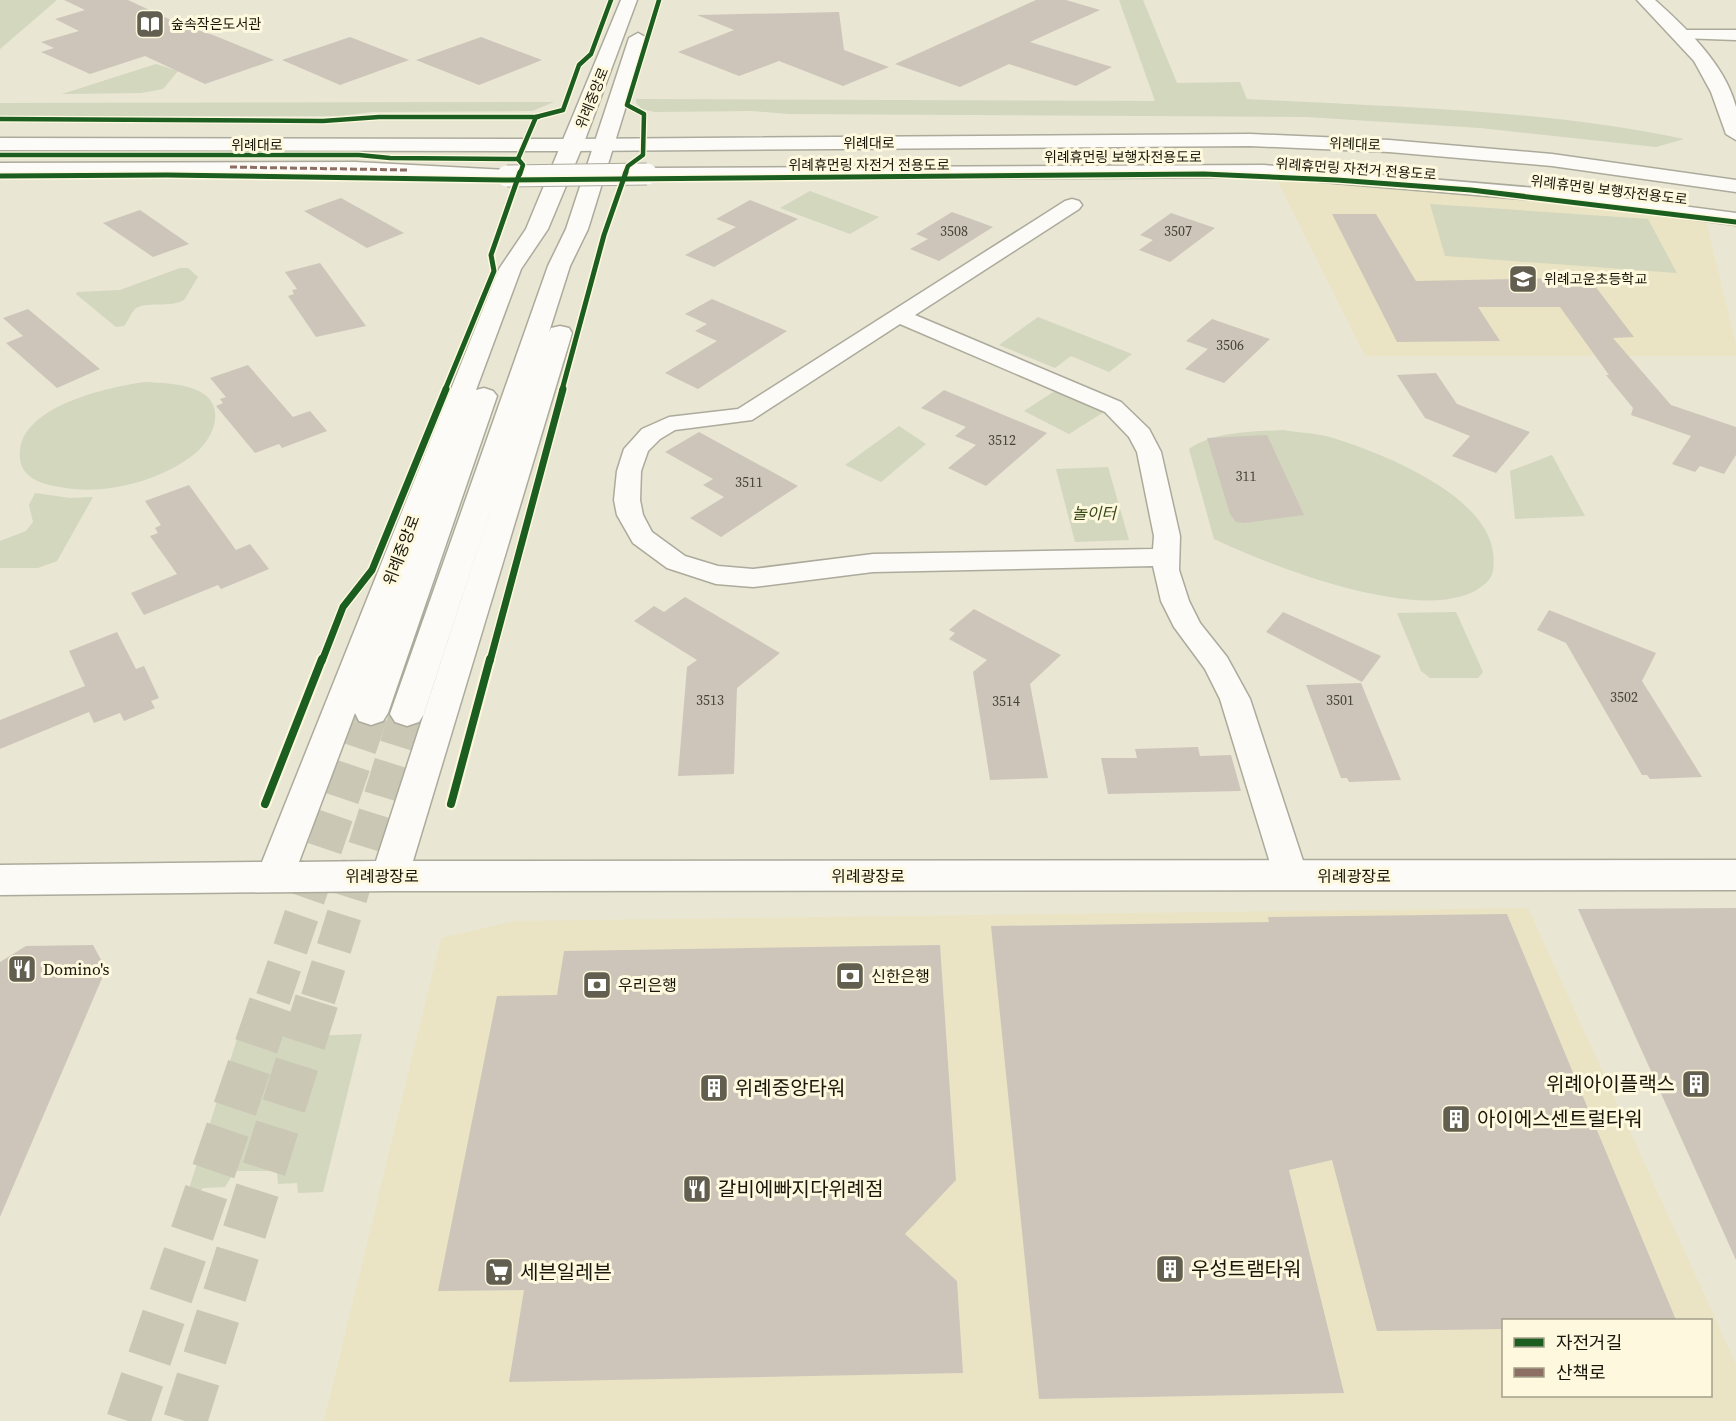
<svg xmlns="http://www.w3.org/2000/svg" width="1736" height="1421" font-family="'Source Serif 4','Noto Sans KR',serif">
	<style>
		.built { fill: #eae4c5; fill-rule: evenodd }
		.green { fill: #d2d7be }
		.building { fill: #cdc5ba }
		.lines { fill: none; stroke-linecap: round; stroke-linejoin: round }
		.secondary-tunnel-far1 { stroke: #cac7b5; stroke-width: 35; stroke-dasharray: 35 18; stroke-linecap: butt }
		.secondary-tunnel { stroke: #cac7b5; stroke-width: 44; stroke-dasharray: 44 22; stroke-linecap: butt }
		.street-casing { stroke: #acaa9b; stroke-width: 3 }
		.secondary-casing { stroke: #acaa9b; stroke-width: 3 }
		.primary-casing { stroke: #acaa9b; stroke-width: 3 }
		.street { fill: #fcfbf8; fill-rule: evenodd }
		.secondary { fill: #fcfbf8; fill-rule: evenodd }
		.primary { fill: #fcfbf8; fill-rule: evenodd }
		.street-bridge-casing { stroke: #acaa9b; stroke-width: 23; stroke-linecap: butt }
		.street-bridge { stroke: #fcfbf8; stroke-width: 21 }
		.quiet { stroke: #8d6e63; stroke-width: 3; stroke-dasharray: 7 3; stroke-linecap: butt }
		.cycleway-far3-casing { stroke: #fef9de; stroke-width: 7 }
		.cycleway-far2-casing { stroke: #fef9de; stroke-width: 8 }
		.cycleway-far1-casing { stroke: #fef9de; stroke-width: 10 }
		.cycleway-casing { stroke: #fef9de; stroke-width: 12 }
		.cycleway-far3 { stroke: #1b5e20; stroke-width: 4.5 }
		.cycleway-far2 { stroke: #1b5e20; stroke-width: 5 }
		.cycleway-far1 { stroke: #1b5e20; stroke-width: 7 }
		.cycleway { stroke: #1b5e20; stroke-width: 8 }
		.labels { text-anchor: middle; stroke-width: 6; stroke-linejoin: round; paint-order: stroke }
		.far-poi-label { font-size: 14px; fill: #19170b; stroke: #fef9de; text-anchor: start }
		.far-street-label { font-size: 14px; fill: #19170b; stroke: #fef9de }
		.number-label { font-size: 14px; fill: #464237 }
		.park-label { font-size: 16px; font-style: italic; fill: #384817; stroke: #fef9de }
		.street-label { font-size: 16px; fill: #19170b; stroke: #fef9de }
		.poi-label { font-size: 16px; fill: #19170b; stroke: #fef9de; text-anchor: start }
		.near-poi-label { font-size: 20px; fill: #19170b; stroke: #fef9de; text-anchor: start }
	</style>
	<rect width="100%" height="100%" fill="#e9e6d3"/>
	<g class="built">
		<path d="M1271,168L1704,213L1736,345V356H1365Z"/>
		<path d="M1528,908L1736,1364V1421H324L441,938L514,921ZM1504,1320H1710V1396H1504Z"/>
	</g>
	<g class="green">
		<path d="M0,0H57L0,49Z"/>
		<path d="M1119,0H1143L1177,83L1240,82L1247,99C1393,107 1541,109 1684,139L1656,147L1480,128L1307,117L789,114L752,111L655,112L642,109L636,103V99L1155,101Z"/>
		<path d="M156,64L178,71L163,89L141,93L62,94Z"/>
		<path d="M554,102L532,111L372,112L338,116H0V103Z"/>
		<path d="M810,191L879,217L850,234L780,208Z"/>
		<path d="M1430,204L1648,219L1677,273L1445,256Z"/>
		<path d="M180,268H188L198,277L184,300C171,308 143,301 135,309C131,313 128,321 124,326L116,327L76,294L77,292L120,290Z"/>
		<path d="M1038,317L1132,354L1109,372L1071,356L1055,368L999,345Z"/>
		<path d="M145,382C162,383 178,383 194,389C225,400 218,431 199,450C167,479 109,495 66,488C54,486 38,484 28,475C21,468 19,460 20,450C25,405 109,387 145,382Z"/>
		<path d="M1061,387L1107,410L1069,434L1024,411Z"/>
		<path d="M899,426L926,444L881,482L845,465Z"/>
		<path d="M1283,430C1299,433 1317,433 1333,438C1382,453 1485,494 1493,552C1494,562 1495,574 1487,582C1436,633 1269,565 1214,539L1189,449C1215,431 1253,432 1283,430Z"/>
		<path d="M1552,455L1585,516L1515,519L1510,471Z"/>
		<path d="M1108,467L1129,540L1075,542L1056,469Z"/>
		<path d="M35,493L70,498L93,497L57,561L38,568H0V541L26,531L33,522L29,505Z"/>
		<path d="M1456,612L1483,672L1478,678H1430L1421,671L1397,613Z"/>
		<path d="M362,1034L323,1192L298,1193L297,1183L278,1184L277,1171H235L225,1187L203,1188L189,1204H184L237,1039Z"/>
	</g>
	<g class="building">
		<path d="M64,0H128L184,26L213,35L274,60L205,84L145,56L90,74L41,52L54,48L41,42L79,31L55,19L85,10Z"/>
		<path d="M1036,0H1066L1100,10L1030,42L1112,67L1076,86L1009,64L960,87L895,64Z"/>
		<path d="M839,12L844,50L889,67L843,86L779,61L739,76L678,52L734,30L697,15Z"/>
		<path d="M350,37L409,60L340,85L282,60Z"/>
		<path d="M481,37L542,60L479,85L416,60Z"/>
		<path d="M341,198L404,233L367,248L304,211Z"/>
		<path d="M750,200L798,219L714,267L685,255L736,227L716,219Z"/>
		<path d="M140,210L189,244L153,257L103,223Z"/>
		<path d="M952,212L993,227L939,261L910,249L928,239L916,234Z"/>
		<path d="M1171,213L1215,228L1170,262L1139,250L1153,240L1140,235Z"/>
		<path d="M1332,214H1376L1416,281L1562,278L1569,287L1595,286L1634,337L1613,338L1671,405L1736,427V455L1724,474L1700,466L1695,472L1672,464L1691,436L1631,415L1633,408L1606,375H1609L1560,307H1478L1500,341L1397,342Z"/>
		<path d="M320,263L366,326L316,337L288,296L294,294L292,290L297,289L285,272Z"/>
		<path d="M712,299L787,331L698,389L665,373L717,341L695,331L707,324L685,314Z"/>
		<path d="M28,309L100,369L57,388L6,343L23,336L3,318Z"/>
		<path d="M1212,319L1270,339L1224,383L1185,369L1208,349L1186,341Z"/>
		<path d="M248,365L293,417L310,411L327,431L282,448L279,444L255,453L216,406L223,403L220,399L226,397L210,378Z"/>
		<path d="M1436,373L1457,404L1530,432L1496,473L1452,456L1470,436L1425,418L1397,375Z"/>
		<path d="M944,390L1047,433L986,486L948,468L976,445L955,436L966,427L921,408Z"/>
		<path d="M699,432L798,486L721,537L690,518L724,497L703,485L713,479L665,452Z"/>
		<path d="M1267,435L1304,515L1245,523L1236,522L1230,514L1207,438Z"/>
		<path d="M189,485L236,550L250,544L269,569L221,589L218,585L144,615L131,593L177,574L150,536L158,533L155,528L161,525L145,501Z"/>
		<path d="M685,597L780,653L737,688L734,774L678,776L687,667L697,660L634,621L654,606L664,612Z"/>
		<path d="M974,609L1061,655L1030,684L1048,778L990,780L973,672L987,660L949,639L955,633L949,630Z"/>
		<path d="M1549,610L1656,653L1642,681L1702,777L1650,779L1647,775H1642L1566,643L1537,630Z"/>
		<path d="M1283,612L1381,656L1362,682L1266,632Z"/>
		<path d="M117,632L136,669L144,666L159,698L151,701L155,708L124,721L120,713L94,723L89,712L0,749V720L85,686L69,651Z"/>
		<path d="M1361,683L1374,715L1401,780L1349,782L1347,778H1341L1306,685Z"/>
		<path d="M1198,747L1200,756L1231,755L1241,791L1108,794L1101,758H1137L1135,749Z"/>
		<path d="M1736,908V1260L1578,909Z"/>
		<path d="M1507,914L1676,1320H1503V1329L1377,1331L1332,1160L1289,1170L1344,1393L1039,1399L991,926L1269,922L1268,917Z"/>
		<path d="M93,945L106,969L0,1217V962L26,946Z"/>
		<path d="M940,945L956,1180L905,1234L957,1281L963,1373L509,1382L524,1290L438,1291L497,996L557,995L564,951Z"/>
	</g>
	<g class="lines">
		<g class="secondary-tunnel-far1">
			<path d="M273,999L371,713"/>
			<path d="M318,999L407,714"/>
		</g>
		<g class="secondary-tunnel">
			<path d="M128,1421L273,997"/>
			<path d="M185,1421L318,997"/>
		</g>
		<g class="street-casing">
			<g id="street">
				<path d="M1685,30H1736V40L1680,38L1677,35L1680,32Z"/>
				<path d="M355,162L507,170L516,176L507,182L355,174L0,175V163Z"/>
				<path d="M1264,165L1560,190L1736,213V225L1560,202L1264,177L647,180L638,174L647,168Z"/>
				<path d="M1072,199L1079,201L1082,205L1079,209L915,315L1121,402L1149,429L1161,452L1180,536L1179,570L1189,601L1200,623L1227,657L1250,699L1308,876L1303,886L1291,889L1279,886L1274,876L1220,699L1205,669L1174,627L1161,601L1153,566L873,572L753,587L716,584L667,568L633,543L617,515L614,500L617,471L624,449L642,429L669,417L738,409L1065,201ZM900,324L1105,412L1129,437L1137,452L1154,536L1153,549L873,554L753,569L718,566L685,556L652,532L643,515L640,500L641,471L648,451L660,439L675,430L752,420Z"/>
			</g>
		</g>
		<g class="secondary-casing">
			<g id="secondary">
				<path d="M621,0H637L583,145L548,229L521,269L476,390L484,388L493,391L497,396L388,713L383,721L371,725L359,721L355,713L299,862L376,861L501,477L424,714L419,722L407,726L395,722L390,714L548,266L566,229L629,38L638,33L647,38L588,229L570,266L549,332L551,328L560,326L569,328L572,333L413,861L1736,860V890L390,891L0,895V865L262,862L499,269L526,229Z"/>
				<path d="M1637,0H1655C1686,28 1725,64 1736,107C1736,117 1736,130 1736,140L1726,134L1711,92L1694,61Z"/>
			</g>
		</g>
		<g class="primary-casing">
			<path id="primary" d="M1250,134L1389,140L1552,154L1736,180V192L1552,166L1389,152L1250,146L573,151L0,150V138L573,139Z"/>
		</g>
		<use href="#street" class="street"/>
		<use href="#secondary" class="secondary"/>
		<use href="#primary" class="primary"/>
		<g class="street-bridge-casing">
			<path id="street-bridge" d="M507,176L647,174"/>
		</g>
		<use href="#street-bridge" class="street-bridge"/>
		<path class="quiet" d="M230,167L407,170"/>
		<g class="cycleway-far3-casing">
			<g id="cycleway-far3">
				<path d="M0,119L323,121L379,117H538"/>
				<path d="M0,155H359L390,158L518,159"/>
				<path d="M518,159L536,117L563,110L579,65L591,54L611,0"/>
				<path d="M518,159L523,165L520,174"/>
				<path d="M625,174L628,166L643,155L644,114L627,105L659,0"/>
			</g>
		</g>
		<g class="cycleway-far2-casing">
			<g id="cycleway-far2">
				<path d="M0,176L167,175L504,180L1204,174L1337,180L1471,190L1736,222"/>
				<path d="M445,390L494,271L491,255L520,172"/>
				<path d="M562,390L604,235L626,172"/>
			</g>
		</g>
		<g class="cycleway-far1-casing">
			<g id="cycleway-far1">
				<path d="M322,661L343,607L372,570L446,389"/>
				<path d="M490,661L563,389"/>
			</g>
		</g>
		<g class="cycleway-casing">
			<g id="cycleway">
				<path d="M265,804L322,659"/>
				<path d="M451,804L490,659"/>
			</g>
		</g>
		<use href="#cycleway-far3" class="cycleway-far3"/>
		<use href="#cycleway-far2" class="cycleway-far2"/>
		<use href="#cycleway-far1" class="cycleway-far1"/>
		<use href="#cycleway" class="cycleway"/>
	</g>
	<defs>
		<g id="library-square" transform="scale(1.5)"><rect x="-9" y="-9" width="18" height="18" rx="4" fill="#625f51" stroke="#fef9de"/><path d="M-6-4Q-3-5.5-.7-3.5V5Q-3 3-6 4ZM6-4Q3-5.5 .7-3.5V5Q3 3 6 4Z" fill="#fff"/></g>
		<g id="university-square" transform="scale(1.5)"><rect x="-9" y="-9" width="18" height="18" rx="4" fill="#625f51" stroke="#fef9de"/><path d="M0-5L7-2L0 1L-7-2ZM-4 1L0 2.5L4 1V4Q0 6-4 4Z" fill="#fff"/></g>
		<g id="restaurant-square" transform="scale(1.5)"><rect x="-9" y="-9" width="18" height="18" rx="4" fill="#625f51" stroke="#fef9de"/><path d="M-5-6h1v4h1v-4h1v4h1v-4h1v5L-1.5 .5V6h-2V.5L-5-1ZM5-6V6H3V1.5H1.5Q1.5-4 5-6Z" fill="#fff"/></g>
		<g id="bank-square" transform="scale(1.5)"><rect x="-9" y="-9" width="18" height="18" rx="4" fill="#625f51" stroke="#fef9de"/><path d="M-6-4H6V4H-6ZM0-2.3a2.3 2.3 0 1 0 0 4.6a2.3 2.3 0 1 0 0-4.6Z" fill="#fff"/></g>
		<g id="building-square" transform="scale(1.5)"><rect x="-9" y="-9" width="18" height="18" rx="4" fill="#625f51" stroke="#fef9de"/><path d="M-4-6H4V6H1V3H-1V6H-4ZM-2.5-4.3h1.7v1.8h-1.7ZM.8-4.3h1.7v1.8H.8ZM-2.5-1h1.7V.8h-1.7ZM.8-1h1.7V.8H.8Z" fill="#fff"/></g>
		<g id="supermarket-square" transform="scale(1.5)"><rect x="-9" y="-9" width="18" height="18" rx="4" fill="#625f51" stroke="#fef9de"/><path d="M-6-5.5h2.5l.6 2H6L4.5 2H-2.5L-4.4-4H-6ZM-1.5 3.2a1.3 1.3 0 1 0 .1 0ZM3 3.2a1.3 1.3 0 1 0 .1 0Z" fill="#fff"/></g>
	</defs>
	<g fill-rule="evenodd">
		<use href="#library-square" x="150" y="24"/>
		<use href="#university-square" x="1523" y="279"/>
		<use href="#restaurant-square" x="22" y="969"/>
		<use href="#bank-square" x="850" y="976"/>
		<use href="#bank-square" x="597" y="985"/>
		<use href="#building-square" x="1696" y="1084"/>
		<use href="#building-square" x="714" y="1088"/>
		<use href="#building-square" x="1456" y="1119"/>
		<use href="#restaurant-square" x="697" y="1189"/>
		<use href="#building-square" x="1170" y="1269"/>
		<use href="#supermarket-square" x="499" y="1272"/>
	</g>
	<g class="labels">
		<g class="far-poi-label">
			<text x="171" y="29">숲속작은도서관</text>
			<text x="1544" y="284">위례고운초등학교</text>
		</g>
		<g class="far-street-label">
			<text transform="translate(592 98) rotate(-68)" y="5">위례중앙로</text>
			<text x="869" y="148">위례대로</text>
			<text transform="translate(1355 144) rotate(2)" y="5">위례대로</text>
			<text x="257" y="150">위례대로</text>
			<text x="1123" y="162">위례휴먼링 보행자전용도로</text>
			<text x="869" y="170">위례휴먼링 자전거 전용도로</text>
			<text transform="translate(1356 169) rotate(4)" y="5">위례휴먼링 자전거 전용도로</text>
			<text transform="translate(1609 190) rotate(7)" y="5">위례휴먼링 보행자전용도로</text>
		</g>
		<g class="number-label">
			<text x="954" y="236">3508</text>
			<text x="1178" y="236">3507</text>
			<text x="1230" y="350">3506</text>
			<text x="1002" y="445">3512</text>
			<text x="1246" y="481">311</text>
			<text x="749" y="487">3511</text>
			<text x="1624" y="702">3502</text>
			<text x="710" y="705">3513</text>
			<text x="1340" y="705">3501</text>
			<text x="1006" y="706">3514</text>
		</g>
		<g class="park-label">
			<text x="1094" y="519">놀이터</text>
		</g>
		<g class="street-label">
			<text transform="translate(401 550) rotate(-69)" y="6">위례중앙로</text>
			<text x="382" y="882">위례광장로</text>
			<text x="868" y="882">위례광장로</text>
			<text x="1354" y="882">위례광장로</text>
		</g>
		<g class="poi-label">
			<text x="43" y="975">Domino's</text>
			<text x="871" y="982">신한은행</text>
			<text x="618" y="991">우리은행</text>
		</g>
		<g class="near-poi-label">
			<text x="1675" y="1091" text-anchor="end">위례아이플랙스</text>
			<text x="735" y="1095">위례중앙타워</text>
			<text x="1477" y="1126">아이에스센트럴타워</text>
			<text x="718" y="1196">갈비에빠지다위례점</text>
			<text x="1191" y="1276">우성트램타워</text>
			<text x="520" y="1279">세븐일레븐</text>
		</g>
	</g>
	<rect x="1502" y="1319" width="210" height="78" fill="#fef9de" stroke="#a29f8a" stroke-width="1.5"/>
	<rect x="1514" y="1338" width="30" height="9" fill="#1b5e20" stroke="#a29f8a" stroke-width="1.5"/>
	<text x="1556" y="1349" font-size="18" fill="#19170b">자전거길</text>
	<rect x="1514" y="1368" width="30" height="9" fill="#8d6e63" stroke="#a29f8a" stroke-width="1.5"/>
	<text x="1556" y="1379" font-size="18" fill="#19170b">산책로</text>
</svg>
